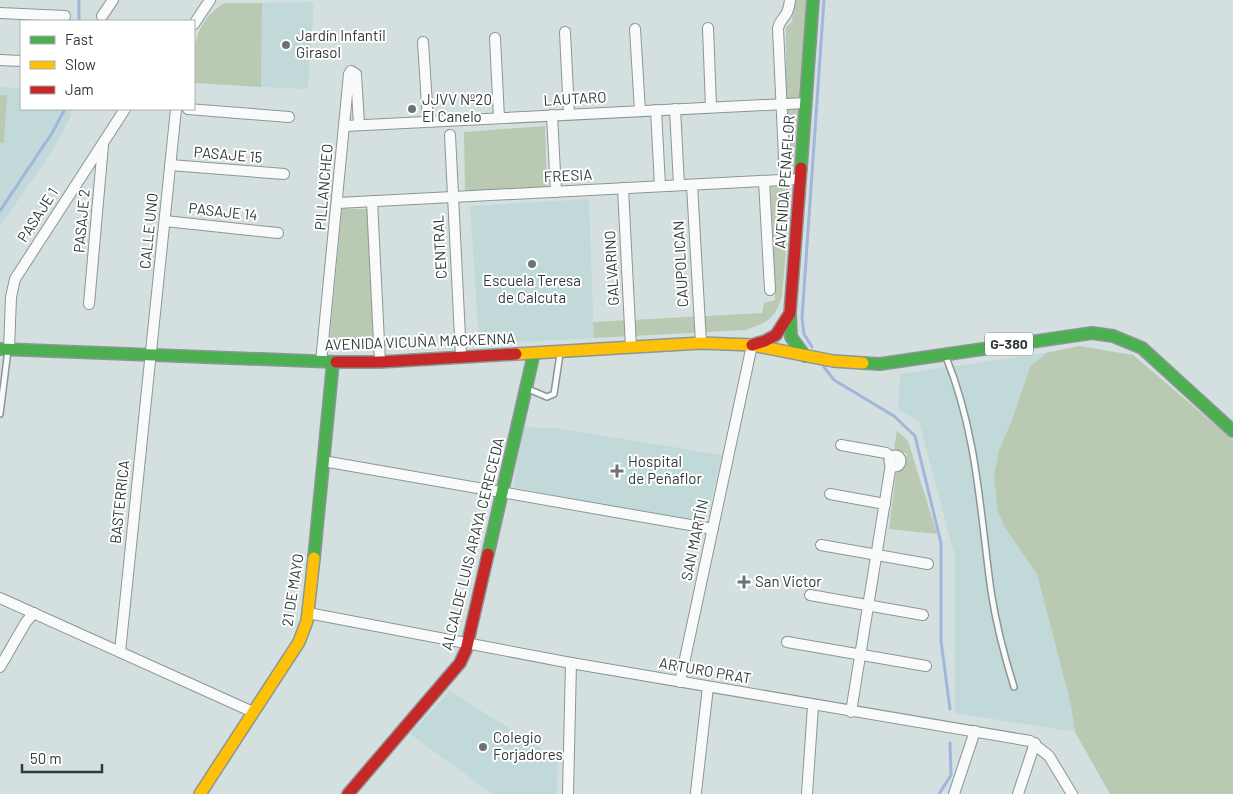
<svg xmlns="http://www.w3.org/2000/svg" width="1233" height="794" font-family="Barlow,sans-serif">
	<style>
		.built { fill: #c2d9d9 }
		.green { fill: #b9c9b2 }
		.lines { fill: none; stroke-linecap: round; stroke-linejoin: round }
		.stream { stroke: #a1b6dc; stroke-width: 3 }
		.lane-casing { stroke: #8c9696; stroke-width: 8 }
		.street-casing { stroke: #8c9696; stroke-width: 12 }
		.fast-casing { stroke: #8c9696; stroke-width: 14 }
		.slow-casing { stroke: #8c9696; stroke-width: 14 }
		.jam-casing { stroke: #8c9696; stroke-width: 14 }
		.lane { stroke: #f9fafa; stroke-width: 5 }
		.street { stroke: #f9fafa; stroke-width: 10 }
		.fast { stroke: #4caf50; stroke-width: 11 }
		.slow { stroke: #ffc107; stroke-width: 11 }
		.jam { stroke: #c62828; stroke-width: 11 }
		.poi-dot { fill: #6a7474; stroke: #fff; stroke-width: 2 }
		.labels { text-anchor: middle; stroke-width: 4; stroke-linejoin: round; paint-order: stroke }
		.shield { fill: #fff; stroke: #6f7575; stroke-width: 1 }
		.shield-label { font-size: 14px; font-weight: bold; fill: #313a3a }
		.poi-label { font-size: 15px; fill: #313a3a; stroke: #fff; text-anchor: start }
		.street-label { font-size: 15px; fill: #313a3a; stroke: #fff }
	</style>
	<rect width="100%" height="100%" fill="#d4e0e0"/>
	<g class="built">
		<path d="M314,2L308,89L261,87L262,3Z"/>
		<path d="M0,87L21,88V109H71L70,118L55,147L0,226Z"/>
		<path d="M589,199L594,338L479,344L470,206Z"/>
		<path d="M1046,353L1030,367L1012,420L999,450L1006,529L1037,574L1070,701L1075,732L955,713V557L919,422L898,409L900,374Z"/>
		<path d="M523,427L556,428L722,455L705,524L513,487Z"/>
		<path d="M450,691L558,759L557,794H492L410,734Z"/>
	</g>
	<g class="green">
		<path d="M794,0H808L782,296C775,319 767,323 745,330L594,338L593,322L762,313L764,303L775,300L771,187L786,186V27L792,22Z"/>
		<path d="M224,3H262L261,87L194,83C194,47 192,25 224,3Z"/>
		<path d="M0,95H7L4,143H0Z"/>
		<path d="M545,126L547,188L465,191L464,132Z"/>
		<path d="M342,209H369L376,341L329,344Z"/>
		<path d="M1079,346L1133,355L1233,440V794H1110L1075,732L1070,701L1037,574L1006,529L998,512L994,476L999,450L1012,420L1030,367L1046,353Z"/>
		<path d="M897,431L908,441L937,534L889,529L896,474L905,465L907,454L894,449Z"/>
	</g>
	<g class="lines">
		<g class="stream">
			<path d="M79,21V0"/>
			<path d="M0,211L52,133L65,109"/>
			<path d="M812,347L804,334L802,318L824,0"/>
			<path d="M824,367L834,380L894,416L915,436L941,543V641L950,709"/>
			<path d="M939,794L951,775L950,743"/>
		</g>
		<g class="lane-casing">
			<g id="lane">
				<path d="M946,357C977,433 980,511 991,591C996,624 1004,655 1014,687"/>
				<path d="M528,389L547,397L554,394L560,354"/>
				<path d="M0,414L8,350"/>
			</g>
		</g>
		<g class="street-casing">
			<g id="street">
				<path d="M0,13L65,16"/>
				<path d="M102,16L113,0"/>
				<path d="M194,24L210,0"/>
				<path d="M708,28L711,107"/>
				<path d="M635,29L640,111"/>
				<path d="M565,32L569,114"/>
				<path d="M495,38L499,118"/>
				<path d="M423,42L428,121"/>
				<path d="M0,60L21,61"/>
				<path d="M188,109L289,117"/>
				<path d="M675,109L679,185"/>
				<path d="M656,110L660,186"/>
				<path d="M552,115L556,192"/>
				<path d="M345,126L806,103"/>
				<path d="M450,135L461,357"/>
				<path d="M170,165L284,174"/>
				<path d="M785,180L778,28C781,16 788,19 790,0"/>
				<path d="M764,181L770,290"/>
				<path d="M692,185L701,343"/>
				<path d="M623,188L631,347"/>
				<path d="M372,201L380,362"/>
				<path d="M338,203L800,179"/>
				<path d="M165,221L278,233"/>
				<path d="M89,304L103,145"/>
				<path d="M9,349L11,297L15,279L125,109"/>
				<path d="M321,362L349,74L351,71L356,74L359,125"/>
				<path d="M841,445L886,453L891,457"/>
				<circle cx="895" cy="461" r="5.5"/>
				<path d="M323,461L713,529"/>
				<path d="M830,494L885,504"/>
				<path d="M821,545L928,564"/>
				<path d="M810,595L923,615"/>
				<path d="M0,598L253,712"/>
				<path d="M308,613L571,663L1030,741L1049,756L1072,794"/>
				<path d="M787,642L926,666"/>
				<path d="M120,652L176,109"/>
				<path d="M0,667L26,622L34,613"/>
				<path d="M680,682L752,345"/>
				<path d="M851,712L891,464"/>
				<path d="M696,792L708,687"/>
				<path d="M568,794L571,663"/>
				<path d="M807,794L813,706"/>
				<path d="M954,794L975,731"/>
				<path d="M1018,794L1035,743"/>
			</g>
		</g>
		<g class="fast-casing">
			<g id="fast">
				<path d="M801,168L813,0"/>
				<path d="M790,313L791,337L805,356"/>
				<path d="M0,349L336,362"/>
				<path d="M863,363L880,364L1092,333L1113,336L1142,348L1233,431"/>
				<path d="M488,554L534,353"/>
				<path d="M314,558L333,362"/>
			</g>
		</g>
		<g class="slow-casing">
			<g id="slow">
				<path d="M516,354L701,343L752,345L833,361L863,363"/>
				<path d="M200,794L299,642L307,621L314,558"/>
			</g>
		</g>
		<g class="jam-casing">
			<g id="jam">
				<path d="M752,345L765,341L776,335L790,313L801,168"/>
				<path d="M336,362H380L516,354"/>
				<path d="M348,794L460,663L466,650L488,554"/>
			</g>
		</g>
		<use href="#lane" class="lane"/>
		<use href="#street" class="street"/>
		<use href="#fast" class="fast"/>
		<use href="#slow" class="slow"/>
		<use href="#jam" class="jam"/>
	</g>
	<g class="poi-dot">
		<circle cx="286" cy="45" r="5"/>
		<circle cx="412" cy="109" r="5"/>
		<circle cx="532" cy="264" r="5"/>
		<path d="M614.5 463.5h5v5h5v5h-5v5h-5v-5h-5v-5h5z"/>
		<path d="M741.5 574.5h5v5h5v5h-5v5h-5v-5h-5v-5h5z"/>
		<circle cx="483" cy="747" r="5"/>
	</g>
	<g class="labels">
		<rect class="shield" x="985" y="332.5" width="48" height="23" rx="4"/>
		<g class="shield-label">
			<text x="1009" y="349">G-380</text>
		</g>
		<g class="poi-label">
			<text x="296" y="41">Jardín Infantil<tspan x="296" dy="17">Girasol</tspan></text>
			<text x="422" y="105">JJVV Nº20<tspan x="422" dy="17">El Canelo</tspan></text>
			<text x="532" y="286" text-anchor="middle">Escuela Teresa<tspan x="532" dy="17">de Calcuta</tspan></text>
			<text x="628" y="467">Hospital<tspan x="628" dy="17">de Peñaflor</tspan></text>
			<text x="755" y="587">San Victor</text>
			<text x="493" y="743">Colegio<tspan x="493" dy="17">Forjadores</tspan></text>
		</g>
		<g class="street-label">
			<text transform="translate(575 99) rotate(-3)" y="5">LAUTARO</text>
			<text transform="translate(228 155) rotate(5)" y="5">PASAJE 15</text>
			<text transform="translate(568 176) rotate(-3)" y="5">FRESIA</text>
			<text transform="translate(785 182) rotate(-86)" y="5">AVENIDA PEÑAFLOR</text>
			<text transform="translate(324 187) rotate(-85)" y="5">PILLANCHEO</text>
			<text transform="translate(223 212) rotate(6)" y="5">PASAJE 14</text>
			<text transform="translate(38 215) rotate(-57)" y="5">PASAJE 1</text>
			<text transform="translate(82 221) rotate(-85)" y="5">PASAJE 2</text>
			<text transform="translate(149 231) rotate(-84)" y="5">CALLE UNO</text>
			<text transform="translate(440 247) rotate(-93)" y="5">CENTRAL</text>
			<text transform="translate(681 264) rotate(-93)" y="5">CAUPOLICAN</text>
			<text transform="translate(612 268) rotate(-93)" y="5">GALVARINO</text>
			<text transform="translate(420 342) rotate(-2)" y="5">AVENIDA VICUÑA MACKENNA</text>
			<text transform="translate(120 502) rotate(-84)" y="5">BASTERRICA</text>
			<text transform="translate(695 540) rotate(-78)" y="5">SAN MARTÍN</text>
			<text transform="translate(473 544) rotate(-76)" y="5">ALCALDE LUIS ARAYA CERECEDA</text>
			<text transform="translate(293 590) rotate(-81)" y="5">21 DE MAYO</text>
			<text transform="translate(705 671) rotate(10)" y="5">ARTURO PRAT</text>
		</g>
	</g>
	<rect x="20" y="20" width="175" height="90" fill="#ffffff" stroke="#adb0b0"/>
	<rect x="30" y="36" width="25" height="8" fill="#4caf50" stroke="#adb0b0"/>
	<text x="65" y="45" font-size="15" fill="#313a3a">Fast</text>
	<rect x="30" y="61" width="25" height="8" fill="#ffc107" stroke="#adb0b0"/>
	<text x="65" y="70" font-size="15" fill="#313a3a">Slow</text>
	<rect x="30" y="86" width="25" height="8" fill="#c62828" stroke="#adb0b0"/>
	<text x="65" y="95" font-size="15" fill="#313a3a">Jam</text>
	<path d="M22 764v8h80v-8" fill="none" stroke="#313a3a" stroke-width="2.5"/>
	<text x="30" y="764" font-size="15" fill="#313a3a" stroke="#ffffff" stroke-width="4" paint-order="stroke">50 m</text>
</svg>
